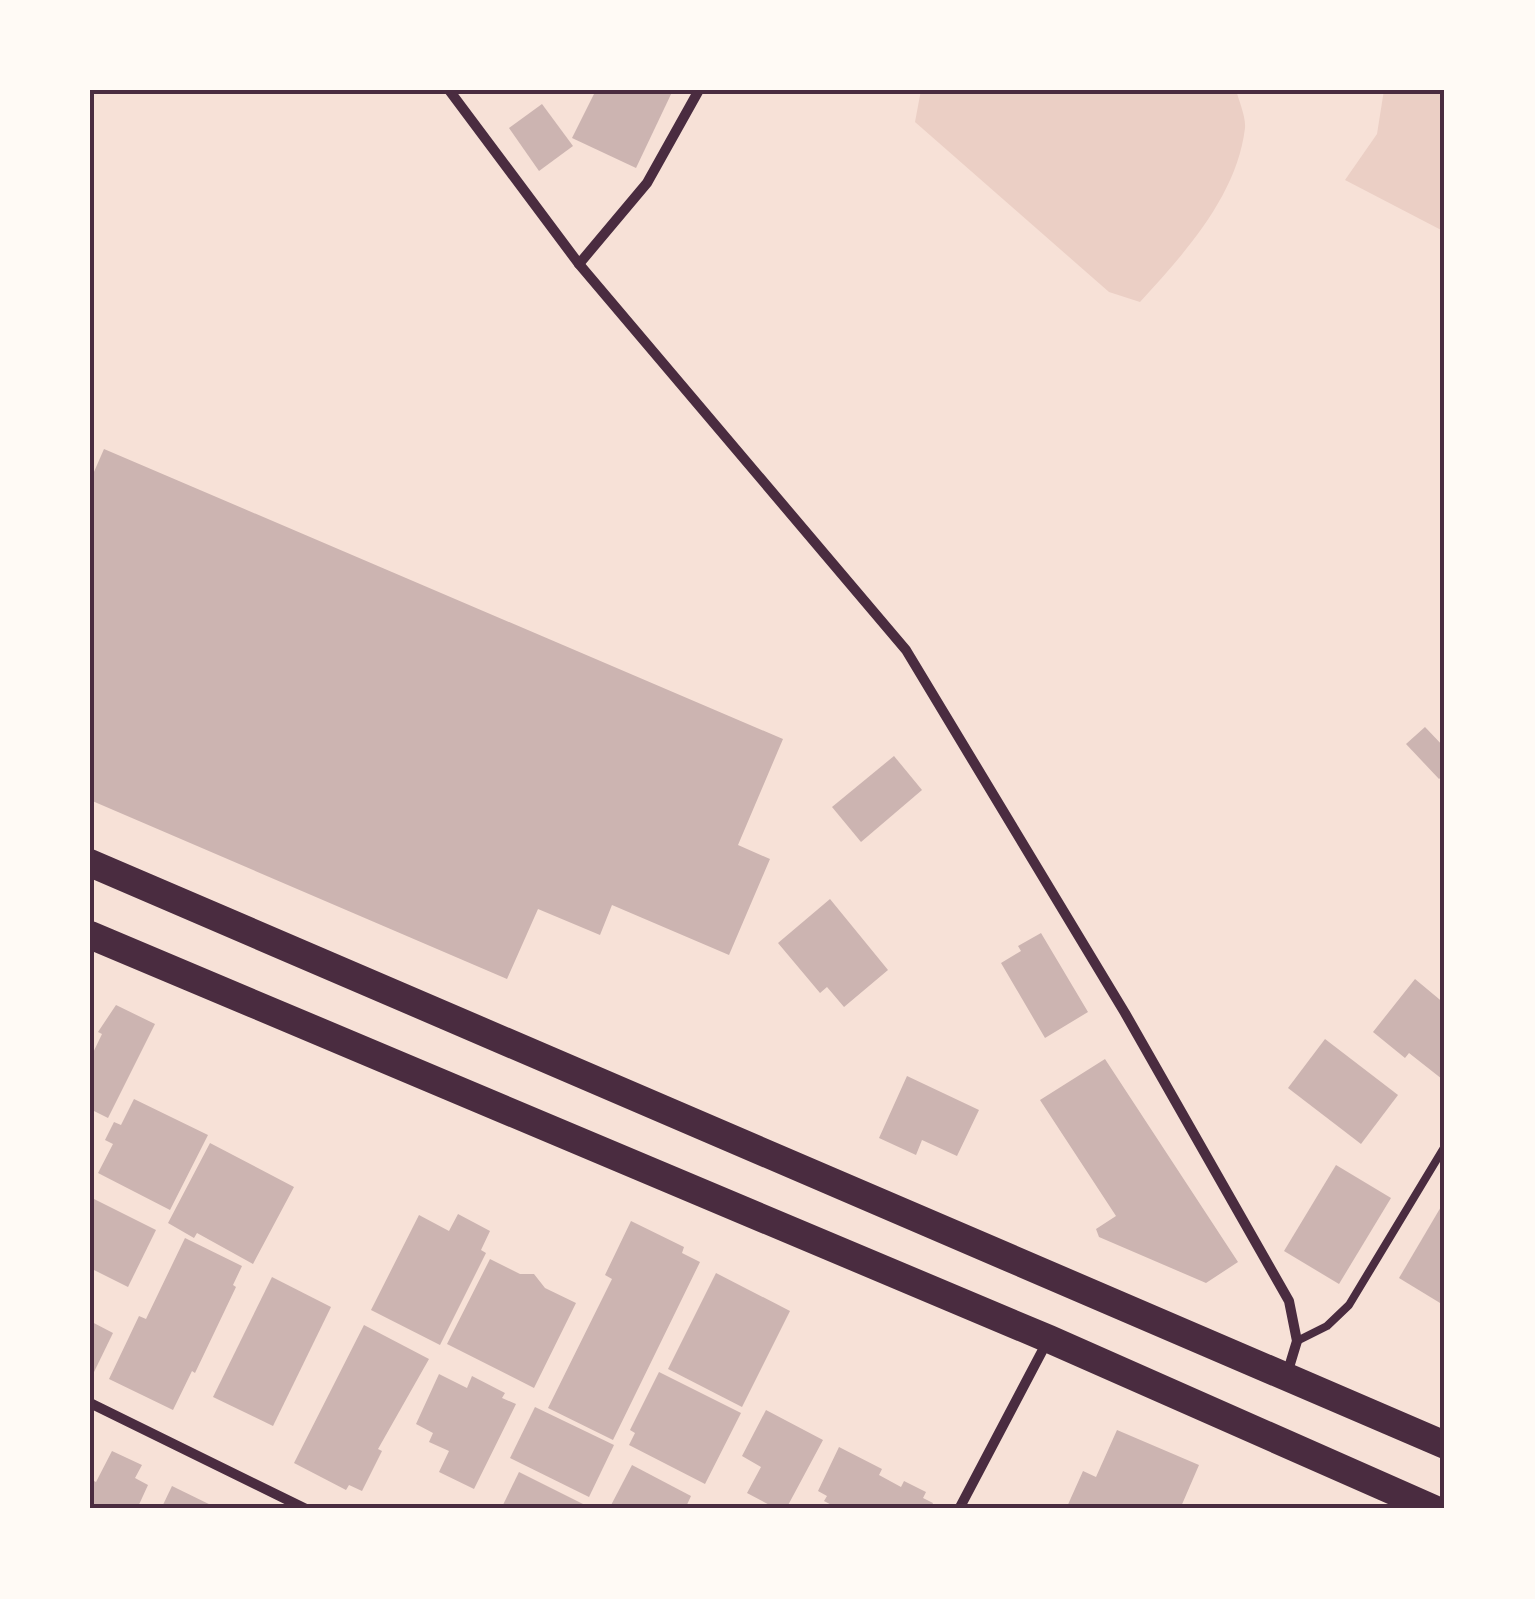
<svg xmlns="http://www.w3.org/2000/svg" width="1535" height="1599" font-family="'Source Serif 4',serif">
	<style>
		.green { fill: #ebcfc5 }
		.building { fill: #ccb4b1 }
		.lines { fill: none; stroke-linecap: round; stroke-linejoin: round }
		.service { stroke: #4a2c40; stroke-width: 8 }
		.minor { stroke: #4a2c40; stroke-width: 10 }
		.trunk { stroke: #4a2c40; stroke-width: 28 }
		.neatline { fill: none; stroke: #4a2c40; stroke-width: 4 }
	</style>
	<rect width="100%" height="100%" fill="#f7e1d7"/>
	<g class="green">
		<path d="M921,90H1236C1239,101 1246,117 1245,128C1237,196 1184,254 1140,302L1109,292L915,122Z"/>
		<path d="M1384,90H1445V232L1345,180L1377,134Z"/>
	</g>
	<g class="building">
		<path d="M596,90H673L636,168L572,138Z"/>
		<path d="M542,104L573,146L539,171L509,128Z"/>
		<path d="M104,449L783,739L738,845L770,859L729,955L612,905L600,935L538,909L507,979L90,800V481Z"/>
		<path d="M1425,727L1445,748V774L1439,779L1406,744Z"/>
		<path d="M894,756L922,790L861,842L832,807Z"/>
		<path d="M830,899L888,970L844,1007L827,987L820,993L778,943Z"/>
		<path d="M1041,933L1088,1012L1045,1038L1001,963L1021,951L1018,946Z"/>
		<path d="M1415,979L1445,1004V1075L1442,1079L1409,1053L1405,1058L1373,1032Z"/>
		<path d="M116,1005L155,1024L108,1118L90,1109V1059L102,1034L98,1032Z"/>
		<path d="M1325,1039L1398,1095L1361,1144L1288,1088Z"/>
		<path d="M1105,1059L1238,1262L1206,1283L1099,1237L1096,1229L1116,1216L1040,1100Z"/>
		<path d="M907,1076L979,1110L957,1156L922,1140L916,1155L879,1138Z"/>
		<path d="M134,1099L208,1135L170,1210L98,1173L113,1144L105,1140L114,1122L121,1125Z"/>
		<path d="M210,1143L294,1187L253,1264L197,1233L194,1238L168,1223Z"/>
		<path d="M1336,1165L1391,1198L1339,1284L1284,1251Z"/>
		<path d="M90,1197L156,1230L128,1287L90,1268Z"/>
		<path d="M1445,1200V1306L1399,1278Z"/>
		<path d="M458,1214L490,1231L481,1250L486,1253L440,1345L371,1310L419,1215L449,1231Z"/>
		<path d="M631,1221L684,1247L682,1253L700,1262L613,1440L548,1408L612,1279L605,1275Z"/>
		<path d="M185,1238L242,1266L233,1285L236,1287L195,1373L192,1371L173,1410L109,1379L139,1316L146,1319Z"/>
		<path d="M490,1259L520,1274H534L545,1288L576,1303L534,1388L447,1344Z"/>
		<path d="M716,1273L790,1311L742,1407L668,1369Z"/>
		<path d="M272,1277L331,1307L273,1426L213,1397Z"/>
		<path d="M90,1321L113,1333L94,1372L90,1369Z"/>
		<path d="M364,1325L429,1359L378,1449L382,1451L362,1491L349,1485L346,1490L294,1463Z"/>
		<path d="M659,1372L741,1413L705,1484L629,1445L635,1433L630,1430Z"/>
		<path d="M439,1374L467,1388L472,1376L505,1393L502,1398L516,1404L474,1489L439,1472L449,1451L429,1442L433,1433L416,1424Z"/>
		<path d="M535,1407L614,1445L589,1497L510,1458Z"/>
		<path d="M766,1410L823,1440L786,1509H777L747,1493L761,1467L742,1456Z"/>
		<path d="M1117,1430L1199,1465L1180,1509H1066L1083,1471L1096,1477Z"/>
		<path d="M839,1447L882,1469L879,1475L901,1487L904,1481L926,1492L923,1498L933,1503L930,1509H839L824,1501L827,1496L818,1491Z"/>
		<path d="M112,1451L142,1465L135,1478L148,1485L137,1509H90V1479L96,1482Z"/>
		<path d="M632,1465L691,1496L685,1509H609Z"/>
		<path d="M519,1472L583,1504L580,1509H501Z"/>
		<path d="M172,1486L219,1509H161Z"/>
	</g>
	<g class="lines">
		<path class="service" d="M1297,1341L1327,1326L1349,1305L1445,1146"/>
		<g class="minor">
			<path d="M449,90L579,264L906,650L1125,1013L1289,1301L1297,1341L1287,1374"/>
			<path d="M579,264L647,183L699,90"/>
			<path d="M90,1403L306,1509"/>
			<path d="M959,1509L1048,1340"/>
		</g>
		<g class="trunk">
			<path d="M90,863L1445,1445"/>
			<path d="M90,935L1049,1339L1434,1509"/>
		</g>
	</g>
	<rect width="1535" height="1599" fill="none" stroke="#fffaf5" stroke-width="185"/>
	<rect x="92" y="92" width="1350" height="1414" class="neatline"/>
</svg>
